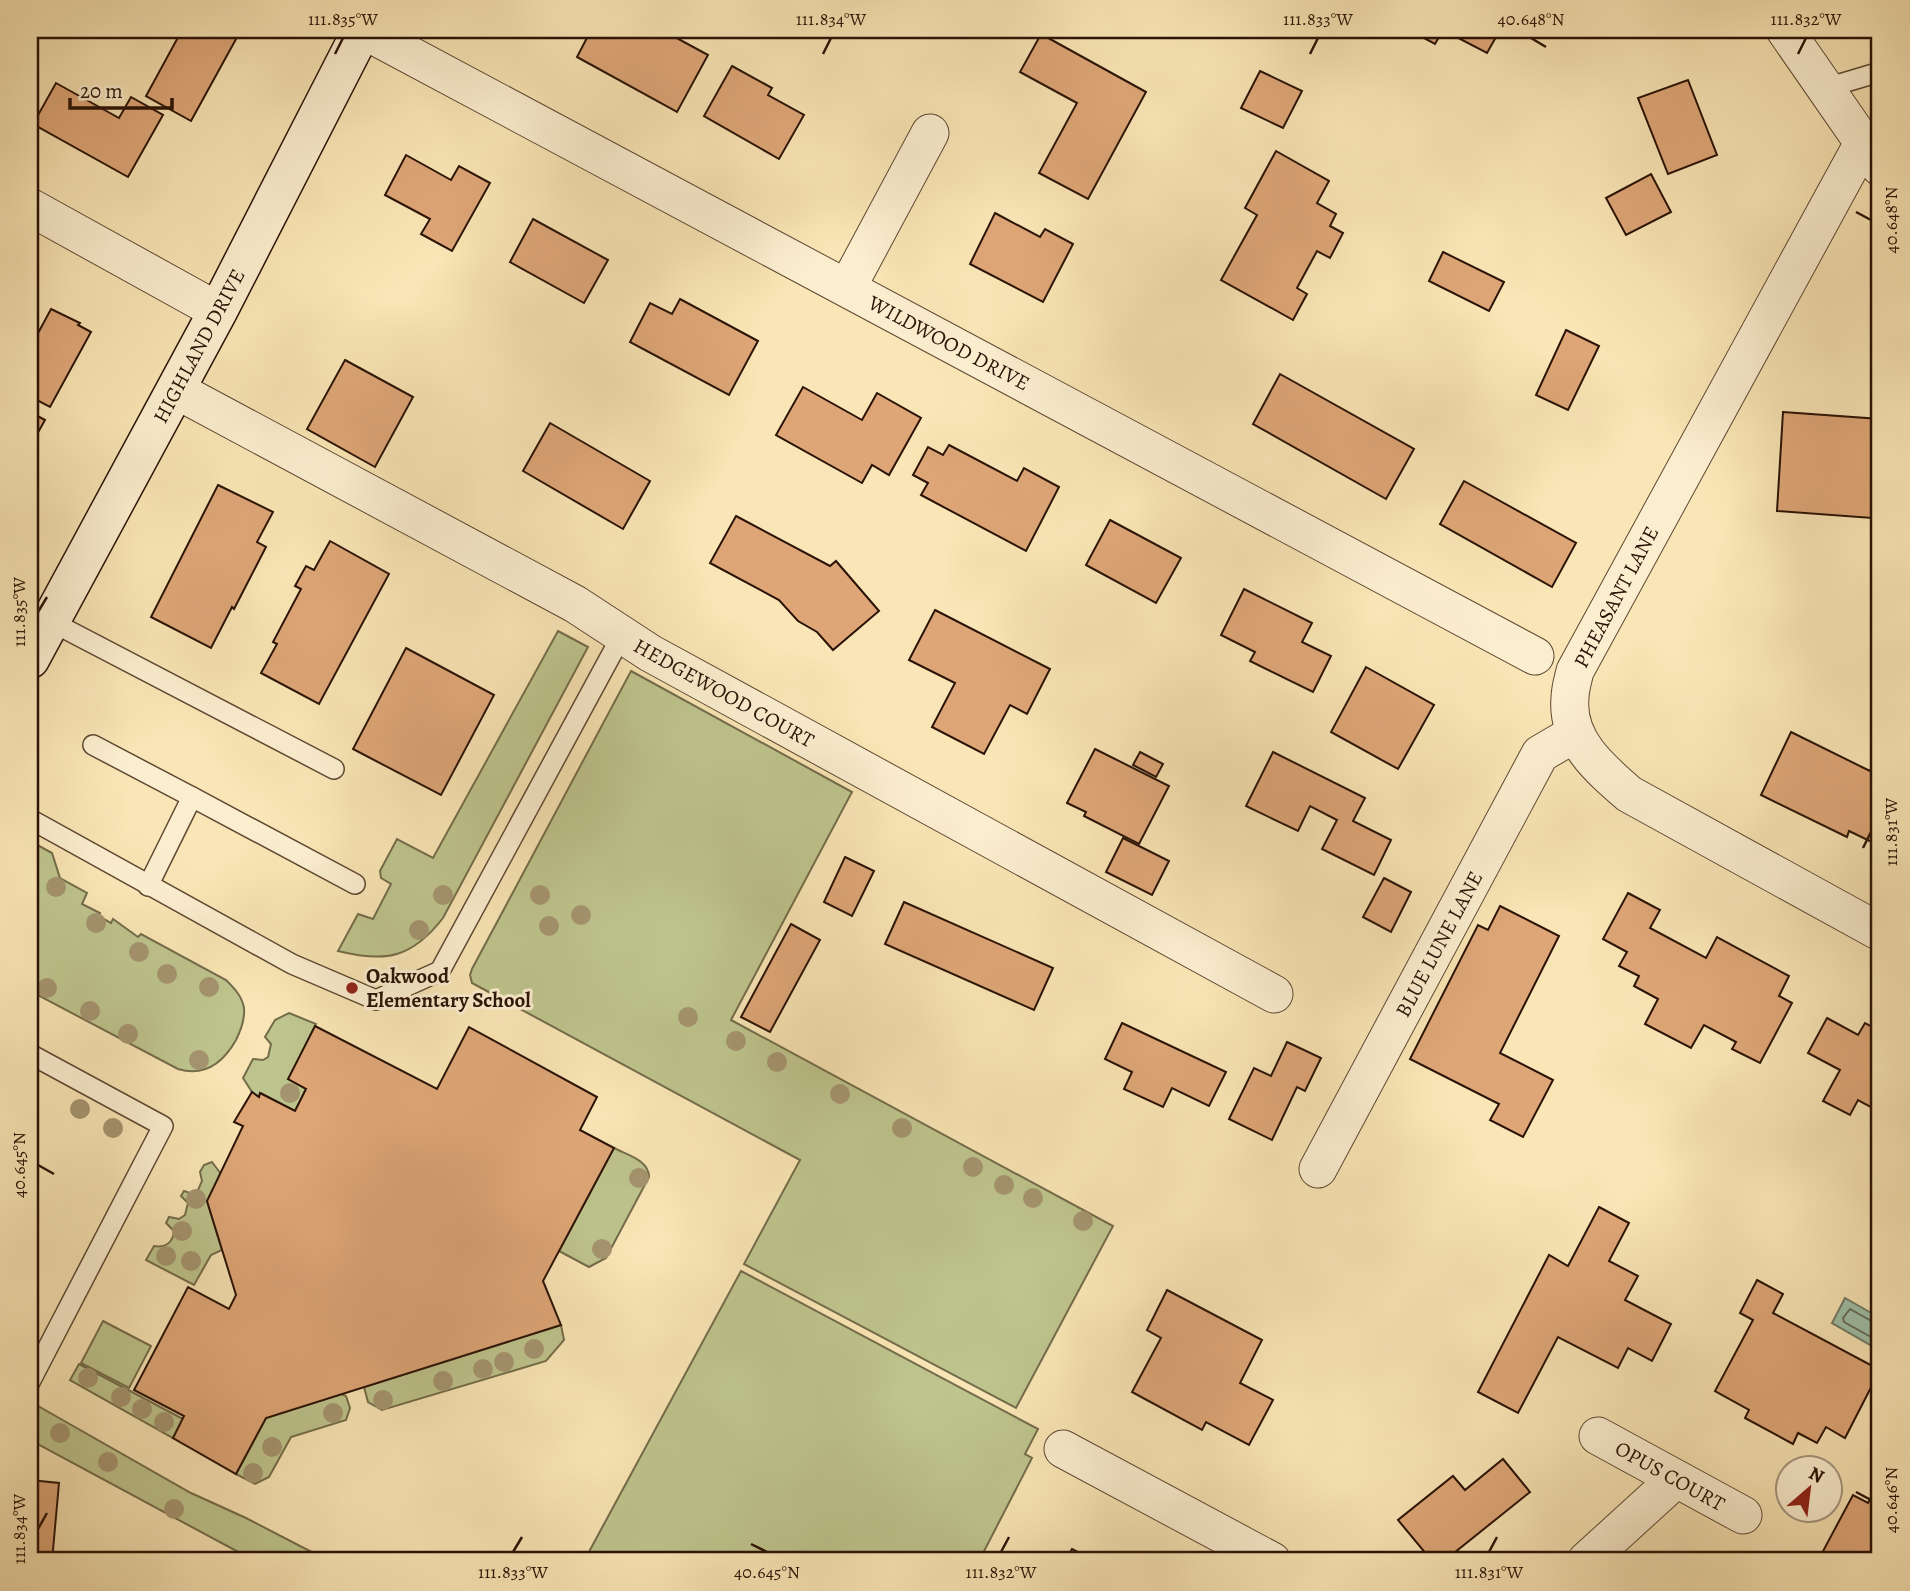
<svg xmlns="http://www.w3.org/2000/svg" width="1910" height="1591" font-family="Alegreya,serif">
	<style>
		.green { fill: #bec48d; stroke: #746c4a; stroke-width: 2 }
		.water { fill: #9ec0a9; stroke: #707b68; stroke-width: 2 }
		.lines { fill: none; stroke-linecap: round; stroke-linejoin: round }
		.shore { stroke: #646a58; stroke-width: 2 }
		.building { fill: #dea677; stroke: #2a1306; stroke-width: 2 }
		.service-casing { stroke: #5e4832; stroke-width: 22 }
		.minor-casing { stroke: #5e4832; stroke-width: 39 }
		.secondary-casing { stroke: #2a1306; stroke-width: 41 }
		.service { stroke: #fbeecf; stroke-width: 19 }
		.minor { stroke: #fbeecf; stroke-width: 37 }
		.secondary { stroke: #fbeecf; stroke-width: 38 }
		.tree { fill: #a4946f }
		.ticks { fill: none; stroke: #2a1306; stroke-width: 2.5 }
		.poi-dot { fill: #8f2418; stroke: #fbeecf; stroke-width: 2.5 }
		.labels { text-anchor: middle; stroke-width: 6; stroke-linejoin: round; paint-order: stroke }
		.street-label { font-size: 21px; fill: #2a1306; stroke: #fbeecf }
		.poi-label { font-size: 21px; font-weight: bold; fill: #2a1306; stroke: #fbeecf; text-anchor: start }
		.neatline { fill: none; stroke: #2a1306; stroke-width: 2.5 }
		.ticks-label { font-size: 18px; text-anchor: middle; fill: #2a1306 }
	</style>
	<rect width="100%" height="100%" fill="#f9e5b5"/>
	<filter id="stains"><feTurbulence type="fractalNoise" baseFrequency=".00286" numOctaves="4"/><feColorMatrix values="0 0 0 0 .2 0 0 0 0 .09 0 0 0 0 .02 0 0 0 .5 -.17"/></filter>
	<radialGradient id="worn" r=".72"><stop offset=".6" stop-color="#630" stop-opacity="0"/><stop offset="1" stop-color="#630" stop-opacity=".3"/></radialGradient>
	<g class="green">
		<path d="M558,631L588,647L443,918C412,958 386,963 338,951L358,914L373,919L391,884L381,878L380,871L397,839L433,858Z"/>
		<path d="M631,671L852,792L731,1020L1113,1226L1016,1408L744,1264L800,1160L472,983L470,975L472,969Z"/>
		<path d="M30,841L52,853L60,878L87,893L82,904L100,913L99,916L111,923L113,919L138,937L141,934L226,980C234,988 242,996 244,1008C245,1019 241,1030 236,1040C223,1063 205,1077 178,1069L30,991Z"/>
		<path d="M289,1013L316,1024L289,1079L306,1089L295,1111L261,1093L259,1097L252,1092L243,1078L253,1059L263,1060L268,1057L271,1044L265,1037L275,1020Z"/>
		<path d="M614,1148C627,1155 649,1160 649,1177L606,1258L589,1267L559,1251Z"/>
		<path d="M212,1162L221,1174L207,1201L222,1250L211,1255L194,1285L146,1260L154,1246C165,1248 173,1243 174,1231L166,1223L169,1217L179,1219L185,1215L188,1203L181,1196L184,1191L190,1193L198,1190L202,1181L200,1172L204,1165Z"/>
		<path d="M741,1271L1038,1429L1025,1454L1032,1458L979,1561H584Z"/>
		<path d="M103,1321L151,1346L129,1388L81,1363Z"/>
		<path d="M561,1325L564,1340L546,1361L382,1410L368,1402L364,1387Z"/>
		<path d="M79,1364L183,1419L173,1438L70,1380Z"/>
		<path d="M341,1394L346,1396L350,1408L346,1420L291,1437L269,1477L255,1484L236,1474L266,1418Z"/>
		<path d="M38,1406L191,1493L246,1518L329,1561H255L30,1440V1408Z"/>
	</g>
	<path class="water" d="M1845,1298L1880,1318L1879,1350L1832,1323Z"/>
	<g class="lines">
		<path class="shore" d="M1880,1324L1875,1323L1850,1309L1843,1318L1844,1322L1880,1342"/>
	</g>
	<g class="building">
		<path d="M182,30H241L191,121L146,96Z"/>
		<path d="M591,30H637L650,37L654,30H662L708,55L677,112L577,57Z"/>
		<path d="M1409,30H1443L1435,44Z"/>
		<path d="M1443,30H1500L1487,53Z"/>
		<path d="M1041,34L1146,92L1088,199L1039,173L1077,103L1020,72Z"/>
		<path d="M30,61L37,65L30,79Z"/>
		<path d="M732,66L772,88L768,95L804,115L779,159L704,116Z"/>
		<path d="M1260,71L1302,91L1283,128L1241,108Z"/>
		<path d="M1688,80L1717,155L1668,174L1638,98Z"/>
		<path d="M56,83L119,118L131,97L163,115L128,177L33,124Z"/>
		<path d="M1276,151L1329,181L1317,203L1336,214L1330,226L1343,233L1330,258L1317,251L1297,288L1307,294L1293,320L1221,280L1257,215L1245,208Z"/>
		<path d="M406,155L451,180L459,166L490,183L452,251L421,234L430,219L385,195Z"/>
		<path d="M1651,174L1671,212L1626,235L1606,198Z"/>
		<path d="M995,213L1040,237L1045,229L1073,244L1043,302L970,264Z"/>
		<path d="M533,219L608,260L584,303L510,262Z"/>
		<path d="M1443,252L1504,282L1489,311L1429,281Z"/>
		<path d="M680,299L758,341L729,395L630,342L650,303L672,314Z"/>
		<path d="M51,309L80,323L78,325L91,332L50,407L35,399L30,408V348Z"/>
		<path d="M1566,330L1599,346L1568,410L1536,395Z"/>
		<path d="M345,360L413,397L375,467L307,429Z"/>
		<path d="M1280,374L1414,449L1386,499L1253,424Z"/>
		<path d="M803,387L862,420L877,393L921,418L889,475L872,465L862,483L776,435Z"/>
		<path d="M30,412L45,420L30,447Z"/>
		<path d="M1783,412L1880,419V498H1873L1872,518L1777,511Z"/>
		<path d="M550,423L650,481L623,529L523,471Z"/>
		<path d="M949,445L1017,481L1024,468L1059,487L1026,551L921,495L928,483L913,475L928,447L943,455Z"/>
		<path d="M1464,481L1576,543L1552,587L1440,524Z"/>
		<path d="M218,485L273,512L257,542L266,547L234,609L232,607L211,648L151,617Z"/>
		<path d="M736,516L830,566L836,561L879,611L833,650L817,632L798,621L779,600L710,563Z"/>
		<path d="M1110,520L1181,558L1156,603L1086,565Z"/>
		<path d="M330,541L389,574L319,704L261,673L277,644L273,642L301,589L295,586L306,566L314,570Z"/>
		<path d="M1244,589L1312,623L1302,642L1331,656L1313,692L1250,661L1255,652L1221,635Z"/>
		<path d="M935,610L1050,669L1027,714L1010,705L984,754L932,727L955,683L909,660Z"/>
		<path d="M406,648L494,695L441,795L353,749Z"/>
		<path d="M1366,667L1434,705L1398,769L1331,732Z"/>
		<path d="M1791,732L1870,771L1880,746V846L1849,831L1847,837L1761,795Z"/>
		<path d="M1095,749L1169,786L1139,844L1084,816L1086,812L1067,803Z"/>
		<path d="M1140,752L1163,764L1156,777L1133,765Z"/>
		<path d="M1273,752L1365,798L1353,821L1391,840L1374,875L1322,849L1337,820L1310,806L1298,831L1246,806Z"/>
		<path d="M1123,838L1169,861L1152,895L1106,872Z"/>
		<path d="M845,857L874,871L852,916L824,902Z"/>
		<path d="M1384,878L1411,892L1391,932L1363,917Z"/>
		<path d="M1628,893L1660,910L1650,928L1706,958L1717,937L1789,976L1779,996L1792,1003L1760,1063L1732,1049L1736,1042L1704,1025L1691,1048L1645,1024L1658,999L1634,986L1639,976L1619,966L1627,952L1603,939Z"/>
		<path d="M904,902L1053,968L1034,1010L885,944Z"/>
		<path d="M1500,906L1559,936L1500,1053L1553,1080L1523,1137L1490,1120L1499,1104L1410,1059L1478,925L1488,930Z"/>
		<path d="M791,924L820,940L770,1032L741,1017Z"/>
		<path d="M1827,1018L1858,1035L1865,1023L1880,1031V1112L1858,1100L1850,1115L1823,1101L1840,1070L1808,1053Z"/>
		<path d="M1122,1023L1226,1072L1209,1106L1172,1088L1163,1107L1124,1089L1132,1072L1105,1059Z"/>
		<path d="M315,1026L437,1089L469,1027L597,1097L580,1130L614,1148L543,1281L561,1325L266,1418L236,1474L173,1438L184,1416L134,1390L188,1287L229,1309L236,1295L207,1201L243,1126L234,1122L252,1092L259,1097L260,1093L295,1111L306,1089L288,1079Z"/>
		<path d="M1287,1042L1321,1058L1305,1091L1297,1087L1272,1140L1229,1119L1254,1068L1271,1076Z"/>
		<path d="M1599,1207L1629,1223L1609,1261L1638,1276L1625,1300L1671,1324L1652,1361L1628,1348L1618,1368L1558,1337L1518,1413L1478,1392L1549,1255L1568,1266Z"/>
		<path d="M1757,1280L1783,1294L1773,1313L1880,1370L1845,1438L1826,1427L1817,1443L1798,1433L1793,1444L1745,1418L1749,1410L1715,1391L1753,1320L1740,1313Z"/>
		<path d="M1167,1290L1262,1340L1240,1383L1273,1400L1249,1445L1206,1422L1202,1430L1132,1392L1161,1338L1147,1330Z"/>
		<path d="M1503,1459L1530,1492L1444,1561H1432L1398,1520L1453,1476L1465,1490Z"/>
		<path d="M30,1480L59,1483L52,1561H30Z"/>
		<path d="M1880,1480V1561H1836L1822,1553L1853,1495L1868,1503Z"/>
		<path d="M1072,1549L1095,1561H1065Z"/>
	</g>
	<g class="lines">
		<g class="service-casing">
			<g id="service">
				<path d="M1826,88L1873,74L1880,75"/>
				<path d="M50,621L334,769"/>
				<path d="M93,745L192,797L148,886"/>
				<path d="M192,797L355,884"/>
				<path d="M30,819L292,964L376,1000L440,971L622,635"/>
				<path d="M30,1054L163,1126L30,1382"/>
			</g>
		</g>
		<g class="minor-casing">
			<g id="minor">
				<path d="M363,30L1535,656"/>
				<path d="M1785,30L1880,167"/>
				<path d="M1863,143L1575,671C1573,680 1570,689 1570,698C1566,740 1600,769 1629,794L1880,932"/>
				<path d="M30,207L218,311"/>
				<path d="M847,288L930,133"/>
				<path d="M176,390L575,604L650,653L1274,994"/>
				<path d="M1318,1169L1540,754L1574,734"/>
				<path d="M1598,1436L1743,1515"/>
				<path d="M1063,1449L1272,1561"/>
				<path d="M1586,1561L1676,1479"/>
			</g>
		</g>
		<g class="secondary-casing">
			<path id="secondary" d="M30,659L218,311L362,30"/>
		</g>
		<use href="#service" class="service"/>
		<use href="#minor" class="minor"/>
		<use href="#secondary" class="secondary"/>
	</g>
	<g class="tree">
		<circle cx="56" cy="887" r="10"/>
		<circle cx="443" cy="895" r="10"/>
		<circle cx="540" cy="895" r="10"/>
		<circle cx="581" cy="915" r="10"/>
		<circle cx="96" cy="923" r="10"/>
		<circle cx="549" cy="926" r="10"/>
		<circle cx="419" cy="930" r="10"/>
		<circle cx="139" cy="952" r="10"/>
		<circle cx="167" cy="974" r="10"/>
		<circle cx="209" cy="987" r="10"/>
		<circle cx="47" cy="988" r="10"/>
		<circle cx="90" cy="1011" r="10"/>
		<circle cx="688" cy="1017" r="10"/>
		<circle cx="128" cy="1034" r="10"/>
		<circle cx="736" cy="1041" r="10"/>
		<circle cx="199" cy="1060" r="10"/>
		<circle cx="777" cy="1062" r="10"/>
		<circle cx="290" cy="1093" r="10"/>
		<circle cx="840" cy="1094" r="10"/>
		<circle cx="80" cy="1109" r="10"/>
		<circle cx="113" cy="1128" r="10"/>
		<circle cx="902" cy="1128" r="10"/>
		<circle cx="973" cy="1167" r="10"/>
		<circle cx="639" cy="1178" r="10"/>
		<circle cx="1004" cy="1185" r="10"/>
		<circle cx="1033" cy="1198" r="10"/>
		<circle cx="196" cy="1199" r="10"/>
		<circle cx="1083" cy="1221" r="10"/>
		<circle cx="182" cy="1231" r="10"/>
		<circle cx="602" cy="1249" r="10"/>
		<circle cx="166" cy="1256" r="10"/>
		<circle cx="191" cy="1261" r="10"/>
		<circle cx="534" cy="1349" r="10"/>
		<circle cx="504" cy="1362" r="10"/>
		<circle cx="483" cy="1369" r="10"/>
		<circle cx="88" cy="1378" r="10"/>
		<circle cx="443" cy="1381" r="10"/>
		<circle cx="121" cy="1397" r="10"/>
		<circle cx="383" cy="1400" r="10"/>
		<circle cx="142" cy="1409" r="10"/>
		<circle cx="333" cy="1413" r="10"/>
		<circle cx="164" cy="1422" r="10"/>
		<circle cx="60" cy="1433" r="10"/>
		<circle cx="272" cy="1447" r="10"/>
		<circle cx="108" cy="1462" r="10"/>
		<circle cx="253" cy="1473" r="10"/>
		<circle cx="174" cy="1509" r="10"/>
	</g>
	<path class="ticks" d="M1531,38L1546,47M335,54L343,38M823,54L831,38M1310,54L1318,38M1798,54L1806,38M1856,212L1871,220M38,612L47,597M1863,848L1871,832M38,1165L54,1174M1856,1492L1871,1500M38,1529L47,1513M751,1544L767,1552M513,1552L522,1537M1001,1552L1009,1537M1489,1552L1497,1537"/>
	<circle class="poi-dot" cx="352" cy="988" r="7"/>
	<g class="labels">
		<g class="street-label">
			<text transform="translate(949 343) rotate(28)" y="7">WILDWOOD DRIVE</text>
			<text transform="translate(199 346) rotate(-62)" y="7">HIGHLAND DRIVE</text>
			<text transform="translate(1616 597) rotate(-62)" y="7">PHEASANT LANE</text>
			<text transform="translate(724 693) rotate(29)" y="7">HEDGEWOOD COURT</text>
			<text transform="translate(1439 944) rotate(-62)" y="7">BLUE LUNE LANE</text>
			<text transform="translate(1670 1476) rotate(29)" y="7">OPUS COURT</text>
		</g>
		<g class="poi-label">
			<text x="366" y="983">Oakwood<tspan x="366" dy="24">Elementary School</tspan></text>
		</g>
	</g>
	<rect width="1910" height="1591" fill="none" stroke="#f9e5b5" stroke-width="77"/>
	<g transform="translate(1809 1489) rotate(28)"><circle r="33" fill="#fbeecf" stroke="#a7967f" stroke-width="2"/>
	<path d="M0-5L12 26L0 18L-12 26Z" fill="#8f2418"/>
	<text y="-10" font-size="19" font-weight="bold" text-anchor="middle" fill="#2a1306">N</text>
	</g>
	<path d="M70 98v10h102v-10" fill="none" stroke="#2a1306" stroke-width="3.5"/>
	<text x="80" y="98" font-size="21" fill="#2a1306" stroke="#fbeecf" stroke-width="5" paint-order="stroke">20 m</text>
	<rect x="38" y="38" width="1833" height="1514" class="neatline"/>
	<g class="ticks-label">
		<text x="343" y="25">111.835°W</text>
		<text x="831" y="25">111.834°W</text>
		<text x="1318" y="25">111.833°W</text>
		<text x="1531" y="25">40.648°N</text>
		<text x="1806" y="25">111.832°W</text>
		<text transform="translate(1891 220) rotate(-90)" y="6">40.648°N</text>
		<text transform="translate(19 612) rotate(-90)" y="6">111.835°W</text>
		<text transform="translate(1891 832) rotate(-90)" y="6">111.831°W</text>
		<text transform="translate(19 1165) rotate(-90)" y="6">40.645°N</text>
		<text transform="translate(1891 1500) rotate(-90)" y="6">40.646°N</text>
		<text transform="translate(19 1529) rotate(-90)" y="6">111.834°W</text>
		<text x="513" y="1578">111.833°W</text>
		<text x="767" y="1578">40.645°N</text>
		<text x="1001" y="1578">111.832°W</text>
		<text x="1489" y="1578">111.831°W</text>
	</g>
	<rect width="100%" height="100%" filter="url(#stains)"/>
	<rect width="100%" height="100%" fill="url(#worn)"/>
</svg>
